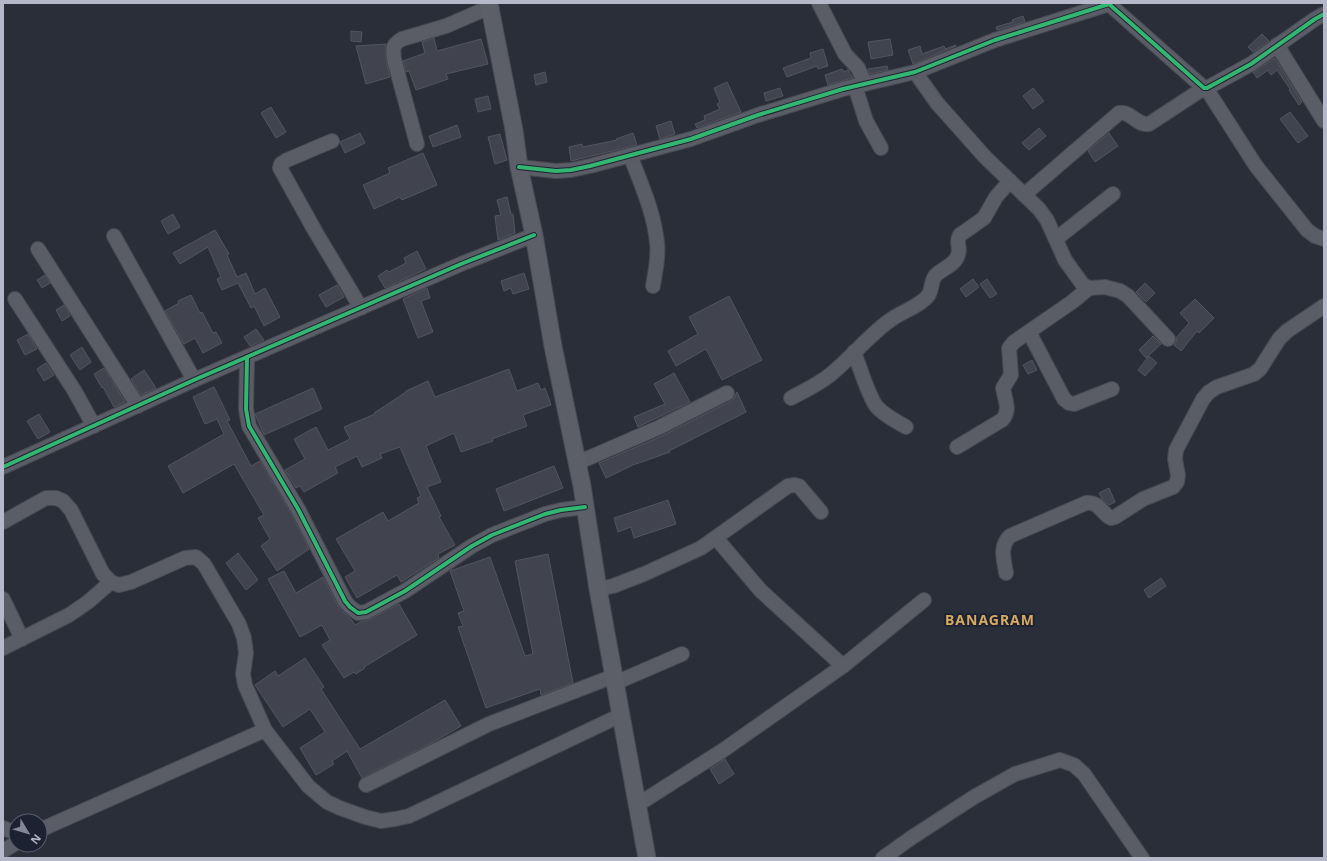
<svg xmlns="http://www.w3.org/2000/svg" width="1327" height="861" font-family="'Noto Sans',sans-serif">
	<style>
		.building { fill: #41444e; stroke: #52555f }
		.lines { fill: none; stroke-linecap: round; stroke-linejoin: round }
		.minor-casing { stroke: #464951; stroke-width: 16 }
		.major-casing { stroke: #484b55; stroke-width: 19 }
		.minor { stroke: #5a5c66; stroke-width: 14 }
		.major { stroke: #5c5e68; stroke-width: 17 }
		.cycleway-casing { stroke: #1d2233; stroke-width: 6 }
		.cycleway { stroke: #33b770; stroke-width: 4 }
		.labels { text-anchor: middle; stroke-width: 4; stroke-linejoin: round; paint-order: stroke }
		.district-label { font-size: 14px; font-weight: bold; letter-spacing: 1px; fill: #d7a961; stroke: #1d2233 }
	</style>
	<rect width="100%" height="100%" fill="#2a2e38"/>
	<g class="building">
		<path d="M1023,16L1025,22L997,30L996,27L1013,22L1012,20Z"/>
		<path d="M351,31L362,32L361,42L351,41Z"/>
		<path d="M1262,34L1269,41L1253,52L1248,47Z"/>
		<path d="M434,38L437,51L481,39L488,64L446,74L448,79L416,90L409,71L406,72L403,61L425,53L422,42Z"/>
		<path d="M890,39L893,55L871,59L868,42Z"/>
		<path d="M386,44V60L390,77L366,84L356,46Z"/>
		<path d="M956,45V46L913,64L908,50L920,46L922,54L944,46L945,49Z"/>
		<path d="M823,49L828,66L818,69L817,66L787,77L783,68L811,58L810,53Z"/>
		<path d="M1275,58L1302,102L1299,105L1289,90L1290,89L1277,70L1271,75L1268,70L1257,78L1253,72Z"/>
		<path d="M887,66L888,70L870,74L868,69Z"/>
		<path d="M842,69L844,72L848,70L853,78L828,85L825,75Z"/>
		<path d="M545,72L547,82L536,85L534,75Z"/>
		<path d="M727,82L741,112L697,128L695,124L705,120L704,116L720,109L717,104L720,102L714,88Z"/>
		<path d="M780,88L783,96L766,101L764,93Z"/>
		<path d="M1033,88L1044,101L1033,109L1023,96Z"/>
		<path d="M488,96L491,109L478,112L475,99Z"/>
		<path d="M271,107L286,132L276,138L261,113Z"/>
		<path d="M1290,112L1308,136L1298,143L1280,119Z"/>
		<path d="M671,121L675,134L660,139L656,126Z"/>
		<path d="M457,125L461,137L433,147L429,136Z"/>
		<path d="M1039,128L1046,136L1029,150L1022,143Z"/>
		<path d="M360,133L365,143L345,153L340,142Z"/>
		<path d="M633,133L637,145L571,161L569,147L582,144L583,147L617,140L616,139Z"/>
		<path d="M1109,133L1118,146L1095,162L1088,151Z"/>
		<path d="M500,134L507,160L495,164L488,137Z"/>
		<path d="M423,153L437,185L402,200L400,197L374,209L363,185L390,173L388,168Z"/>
		<path d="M507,197L511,214H513L515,233L498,240L495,216L501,215L497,200Z"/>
		<path d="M173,214L180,227L168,234L161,221Z"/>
		<path d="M215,230L229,254L227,255L237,277L246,273L255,294L265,288L280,317L264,326L254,306L251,308L238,283L222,290L217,279L221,277L208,247L180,264L173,253Z"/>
		<path d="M417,251L426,269L385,288L378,276L387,270L389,272L406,263L404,258Z"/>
		<path d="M524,273L529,289L513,294L511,288L504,291L501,281Z"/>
		<path d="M45,275L50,283L42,288L37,280Z"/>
		<path d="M973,279L979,287L966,297L960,289Z"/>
		<path d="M987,279L997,294L990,298L980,284Z"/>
		<path d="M1145,283L1155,293L1146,302L1136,292Z"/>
		<path d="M337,285L344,297L326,307L319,295Z"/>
		<path d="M427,288L430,298L421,301L433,332L418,338L403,299Z"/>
		<path d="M191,295L200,313L202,312L213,333L216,332L222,343L203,353L195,338L184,344L165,311L179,303L178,301Z"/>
		<path d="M729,296L762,360L722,380L706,349L676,366L668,351L698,334L689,317Z"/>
		<path d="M1195,299L1214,318L1199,333L1197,331L1181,351L1174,345L1176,342V338L1189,323L1180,313Z"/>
		<path d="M64,305L70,316L62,321L56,310Z"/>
		<path d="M256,329L264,340L250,346L244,337Z"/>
		<path d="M28,334L37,349L25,355L17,340Z"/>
		<path d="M1153,336L1161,344L1146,358L1139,350Z"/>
		<path d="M82,347L91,362L80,370L70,355Z"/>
		<path d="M1149,356L1157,363L1145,376L1138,370Z"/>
		<path d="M1032,360L1037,370L1028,374L1023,365Z"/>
		<path d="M46,363L54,375L44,381L37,369Z"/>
		<path d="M104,368L125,402L114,407L103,387L102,388L94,374Z"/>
		<path d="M509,369L517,391L538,383L541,390L545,388L551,405L523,415L527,426L492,439L493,441L461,452L454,433L426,446L441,482L427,487L441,516L439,517L455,545L438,554L439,558L401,582L397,575L357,598L345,577L355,571L336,539L383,512L388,521L419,503L417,498L421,496L400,447L380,454L382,458L362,467L357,456L335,467L338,473L304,492L300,486L296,488L285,470L305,459L294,439L316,427L328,450L350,439L344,427L375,414L374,413L406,392V391L428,381L435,397Z"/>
		<path d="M144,370L156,388L141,395L131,379Z"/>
		<path d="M674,373L690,402L638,427L634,417L665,404L654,384Z"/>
		<path d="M214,387L230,420L227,421L251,466L260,461L291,513L309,549L277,571L261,546L270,539L258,518L264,515L234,464L183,493L168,466L224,434L217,419L205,424L193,397Z"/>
		<path d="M313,388L322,409L264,435L255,414Z"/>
		<path d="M737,392L746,412L669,451L670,452L633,465L606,478L599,463L664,435L731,401L734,398Z"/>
		<path d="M39,414L50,432L38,439L27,421Z"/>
		<path d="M554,466L563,488L504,511L496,489Z"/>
		<path d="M1109,488L1115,502L1109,505L1102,499L1099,493Z"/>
		<path d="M668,500L676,524L634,538L631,527L618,532L614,518Z"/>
		<path d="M238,553L258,580L246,590L226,563Z"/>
		<path d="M548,554L573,683L541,695L540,689L486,708L458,627L463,626L458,613L464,611L450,571L490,557L525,656L533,654L515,561Z"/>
		<path d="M284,571L296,593L323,577L338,606L344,613L351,619L355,625L362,621H365L370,619L399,604L417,635L364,667L365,668L356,674L354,672L344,678L322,645L330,640L322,625L300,637L268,579Z"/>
		<path d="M1161,578L1166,586L1149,598L1144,590Z"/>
		<path d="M305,658L324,687L321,689L360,749L445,700L461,726L430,744L362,778L347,751L332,761L334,764L316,775L300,748L325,732L310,709L283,727L255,685L275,671L278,676Z"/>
		<path d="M725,759L734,774L719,784L710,769Z"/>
	</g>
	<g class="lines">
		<g class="minor-casing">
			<g id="minor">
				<path d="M819,3L845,54L858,68L865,84"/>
				<path d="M1277,45L1324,121"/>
				<path d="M915,72L937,103L985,157L1039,209L1047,220L1065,260L1083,285L1089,288L1105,287L1120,291L1128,296L1168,339"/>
				<path d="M855,86L866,121L881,148"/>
				<path d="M1206,88L1256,166L1307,230L1315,236L1324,239"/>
				<path d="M332,141L287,160L281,164L280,168L315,231L361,308"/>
				<path d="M417,144L394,59C393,48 392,45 402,39L446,26L490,7"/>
				<path d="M630,155C641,184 654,212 657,243C659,257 655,272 653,286"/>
				<path d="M519,167L556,171L571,170L590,166L691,139L758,115L843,89L915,72L995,40L1109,4L1204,88H1207L1251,64L1315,19L1324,14"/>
				<path d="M1024,195L1119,113C1131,111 1137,126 1149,124L1204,88"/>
				<path d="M114,236L194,380"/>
				<path d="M1056,239L1113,194"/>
				<path d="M38,249L138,406"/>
				<path d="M15,299L74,390L94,426"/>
				<path d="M1029,332L1064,399L1069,403L1074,404L1112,389"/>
				<path d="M854,352C859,365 869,398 877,407C885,416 896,421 906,427"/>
				<path d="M247,357L246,409L249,426L298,509L345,601L350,607L358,613L366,612L405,591L472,546L492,535L545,514L561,510L585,507"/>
				<path d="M791,398C804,391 819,384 830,375C851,358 867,337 889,321C900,312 917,308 927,297C933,291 930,281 936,275C943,268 955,265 958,255C961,247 955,242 960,235L984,218L996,197L1010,181"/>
				<path d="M957,447L1002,420C1011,410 1005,401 1003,388L1011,375L1009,348L1014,342L1072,302L1089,288"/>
				<path d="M577,463L660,427L727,393"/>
				<path d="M3,467L194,380L461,264L534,235"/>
				<path d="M3,522L46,498H56L63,501L71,510L103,574L111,582L119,585L131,582L185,558L196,557L204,564L239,624L244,638L246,653L243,674L245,685L265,730L308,786L327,802L340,808L365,817L381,821L395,819L409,816L621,715"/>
				<path d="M716,538L761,591L843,666"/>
				<path d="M1006,573C1004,559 999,547 1010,536L1086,503C1099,501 1101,513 1111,518L1115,517L1143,499L1173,487L1177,482L1178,475L1175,459L1176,450L1203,399L1209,392L1217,387L1254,374L1260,369L1279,339L1287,331L1324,306"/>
				<path d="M598,589L613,586L644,574L701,548L788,486L795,485L799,486L821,512"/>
				<path d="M3,599L22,639"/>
				<path d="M3,648L69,615L88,602L111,582"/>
				<path d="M615,683L682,654"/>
				<path d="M366,785L489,724L614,676"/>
				<path d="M637,805L722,751L843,666L924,600"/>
				<path d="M3,828L16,833"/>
				<path d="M40,830L265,730"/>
				<path d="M3,851L16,843"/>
				<path d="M883,858L911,838L974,797L1015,774L1060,760L1074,765L1084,774L1142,858"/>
			</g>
		</g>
		<g class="major-casing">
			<path id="major" d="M489,3L514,130L519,167L534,235L553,346L582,486L598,589L647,858"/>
		</g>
		<use href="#minor" class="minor"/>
		<use href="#major" class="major"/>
		<g class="cycleway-casing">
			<g id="cycleway">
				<path d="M519,167L556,171L571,170L590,166L691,139L758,115L843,89L915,72L995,40L1109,4L1204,88H1207L1251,64L1315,19L1324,14"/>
				<path d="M247,357L246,409L249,426L298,509L345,601L350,607L358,613L366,612L405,591L472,546L492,535L545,514L561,510L585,507"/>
				<path d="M3,467L194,380L461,264L534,235"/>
			</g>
		</g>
		<use href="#cycleway" class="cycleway"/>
	</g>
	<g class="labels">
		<g class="district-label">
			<text x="990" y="625">BANAGRAM</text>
		</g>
	</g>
	<rect width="1327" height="861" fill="none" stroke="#b4b8c9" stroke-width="8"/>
	<g transform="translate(28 833) rotate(128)"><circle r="19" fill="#1d2233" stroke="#595e6f"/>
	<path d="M0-3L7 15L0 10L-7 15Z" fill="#848896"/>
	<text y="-6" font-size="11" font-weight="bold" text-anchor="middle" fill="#b4b8c9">N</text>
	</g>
</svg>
